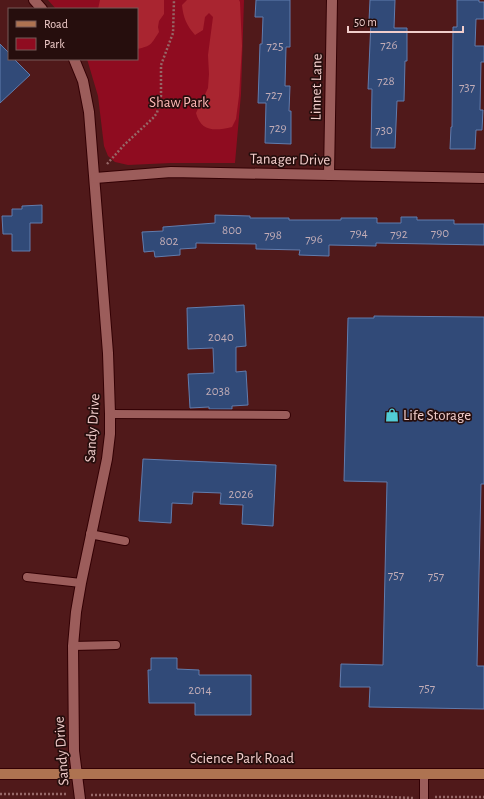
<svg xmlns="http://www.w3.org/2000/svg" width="484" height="799" font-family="'Alegreya Sans',sans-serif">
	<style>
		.green { fill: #8f0c20 }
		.forest { fill: #a92530 }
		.building { fill: #314a78; stroke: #617cad }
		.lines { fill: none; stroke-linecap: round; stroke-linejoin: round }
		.service-casing { stroke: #330004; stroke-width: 10 }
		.minor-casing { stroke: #330004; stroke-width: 12 }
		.secondary-casing { stroke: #330004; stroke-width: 12 }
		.path { stroke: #966767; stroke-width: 2.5; stroke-dasharray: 2 2; stroke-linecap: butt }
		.service { stroke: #9c5d5b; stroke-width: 8 }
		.minor { stroke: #9c5d5b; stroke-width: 10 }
		.secondary { stroke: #ae7351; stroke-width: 10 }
		.labels { text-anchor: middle; stroke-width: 3.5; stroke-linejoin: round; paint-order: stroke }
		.number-label { font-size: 13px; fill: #c1acb6 }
		.street-label { font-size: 15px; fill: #f1cdcb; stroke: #260e0d }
		.park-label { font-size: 15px; fill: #fdb9b6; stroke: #260e0d }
		.poi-label { font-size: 15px; fill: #f1cdcb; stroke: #260e0d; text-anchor: start }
	</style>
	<rect width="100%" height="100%" fill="#50191a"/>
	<path class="green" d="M48,0H244L241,94L235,163H171L128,165L115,162L108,156L104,146L98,96L87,59H137V9H56Z"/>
	<g class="forest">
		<path d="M100,0H164V14L159,21L158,27L159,32C151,44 152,46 137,49V9H98Z"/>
		<path d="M187,0H239L240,2L242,46L239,96L236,119L232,127C215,131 201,132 196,113L208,88L209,74L208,55L213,17L209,13L205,17L203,30L195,35C187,26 183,17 182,5Z"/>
	</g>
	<g class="building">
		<path d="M256,0H290V47H286L285,86H290L289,111H291V144L265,143L266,103H258L260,44H262L263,17H255Z"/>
		<path d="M370,0H395L394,28H407V61H405L404,101H397L395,148H371L372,89H368L371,21H369Z"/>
		<path d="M457,0H479V2H484V19H476L475,46H484V62H481L480,110H483L482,130H476L475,149H450L451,127H452L453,27H457Z"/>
		<path d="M0,44L9,53V59H14L30,75L0,103Z"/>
		<path d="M42,205V223H30V251H12V234H3L2,216H12V209H22V206Z"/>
		<path d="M215,215L250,216V218H289V220H341V218H377V223H401V217H417V220H454V224H484V245L376,243V246L329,245V256L299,255L300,250L256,249V244L196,243V248L180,249V255L155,257L154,251L144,252L142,232L163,231V227L215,223Z"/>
		<path d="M244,305L246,346L236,347V372L246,371L248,405L232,406V409H209V407L190,408L188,374L214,373L213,348L188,349L187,308Z"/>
		<path d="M374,316L484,317V484H481L477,666H484V709L369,707L370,687H340L341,664L383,665L387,482L344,481L348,318H374Z"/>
		<path d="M143,459L276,465L273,526L242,524L243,505L220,504L221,493L193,492L192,504L172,503L171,523L139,521Z"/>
		<path d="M151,658H177V669L199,670V675H251V715H195V703H149L148,670H151Z"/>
	</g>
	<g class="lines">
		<g class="service-casing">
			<g id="service">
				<path d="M110,414L286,415"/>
				<path d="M90,534L125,541"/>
				<path d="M27,577L81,583"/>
				<path d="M73,646L116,645"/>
				<path d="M424,774V799"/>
			</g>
		</g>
		<g class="minor-casing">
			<g id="minor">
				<path d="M34,0L42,9"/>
				<path d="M74,59L83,81L89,112L108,353L110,414V434L107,459L81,583L76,612L73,646L74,751L80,799"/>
				<path d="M329,175L332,0"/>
				<path d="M95,178L171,172L484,178"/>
			</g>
		</g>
		<g class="secondary-casing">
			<path id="secondary" d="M0,774H484"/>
		</g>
		<g class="path">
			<path d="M107,164L124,145L153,118L157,113L161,96V65L173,33L174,0"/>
			<path d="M0,794H68"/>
			<path d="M91,795L364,796L414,798"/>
			<path d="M435,797H484"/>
		</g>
		<use href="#service" class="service"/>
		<use href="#minor" class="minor"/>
		<use href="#secondary" class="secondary"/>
	</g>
	<defs>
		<g id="shop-bare" transform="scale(1.08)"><path d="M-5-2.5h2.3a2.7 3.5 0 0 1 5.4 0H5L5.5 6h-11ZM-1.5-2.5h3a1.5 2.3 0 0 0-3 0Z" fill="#52ccd5" stroke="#260e0d" stroke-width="2.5" paint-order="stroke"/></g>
	</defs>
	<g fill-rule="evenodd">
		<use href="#shop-bare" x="392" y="415"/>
	</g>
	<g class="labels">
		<g class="number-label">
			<text x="389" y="49">726</text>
			<text x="275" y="50">725</text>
			<text x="386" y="85">728</text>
			<text x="467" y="91">737</text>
			<text x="274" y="99">727</text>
			<text x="278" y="132">729</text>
			<text x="384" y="134">730</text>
			<text x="232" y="234">800</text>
			<text x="359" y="237">794</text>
			<text x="440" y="237">790</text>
			<text x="399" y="238">792</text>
			<text x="273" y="239">798</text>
			<text x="314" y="243">796</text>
			<text x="169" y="245">802</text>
			<text x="221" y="341">2040</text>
			<text x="218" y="395">2038</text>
			<text x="241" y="498">2026</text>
			<text x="396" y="579">757</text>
			<text x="436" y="580">757</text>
			<text x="427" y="692">757</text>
			<text x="200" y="694">2014</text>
		</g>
		<g class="street-label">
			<text transform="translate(316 87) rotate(-89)" y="5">Linnet Lane</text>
			<text transform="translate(290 159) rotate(1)" y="5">Tanager Drive</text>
			<text transform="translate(92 428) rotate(-86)" y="5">Sandy Drive</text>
			<text transform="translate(61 751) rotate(-94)" y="5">Sandy Drive</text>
			<text x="242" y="763">Science Park Road</text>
		</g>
		<g class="park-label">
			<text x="179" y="107">Shaw Park</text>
		</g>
		<g class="poi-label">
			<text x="403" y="420">Life Storage</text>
		</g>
	</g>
	<rect x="8" y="8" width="130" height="52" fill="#260e0d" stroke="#775a59"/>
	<rect x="16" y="21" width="20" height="6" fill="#ae7351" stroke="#775a59"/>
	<text x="44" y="28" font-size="12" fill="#f1cdcb">Road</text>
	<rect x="16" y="38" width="20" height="12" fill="#8f0c20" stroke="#775a59"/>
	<text x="44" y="48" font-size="12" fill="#f1cdcb">Park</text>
	<path d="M348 26v6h115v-6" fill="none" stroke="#f1cdcb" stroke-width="2"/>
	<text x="354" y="26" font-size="12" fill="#f1cdcb" stroke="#260e0d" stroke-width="3" paint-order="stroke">50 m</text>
</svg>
